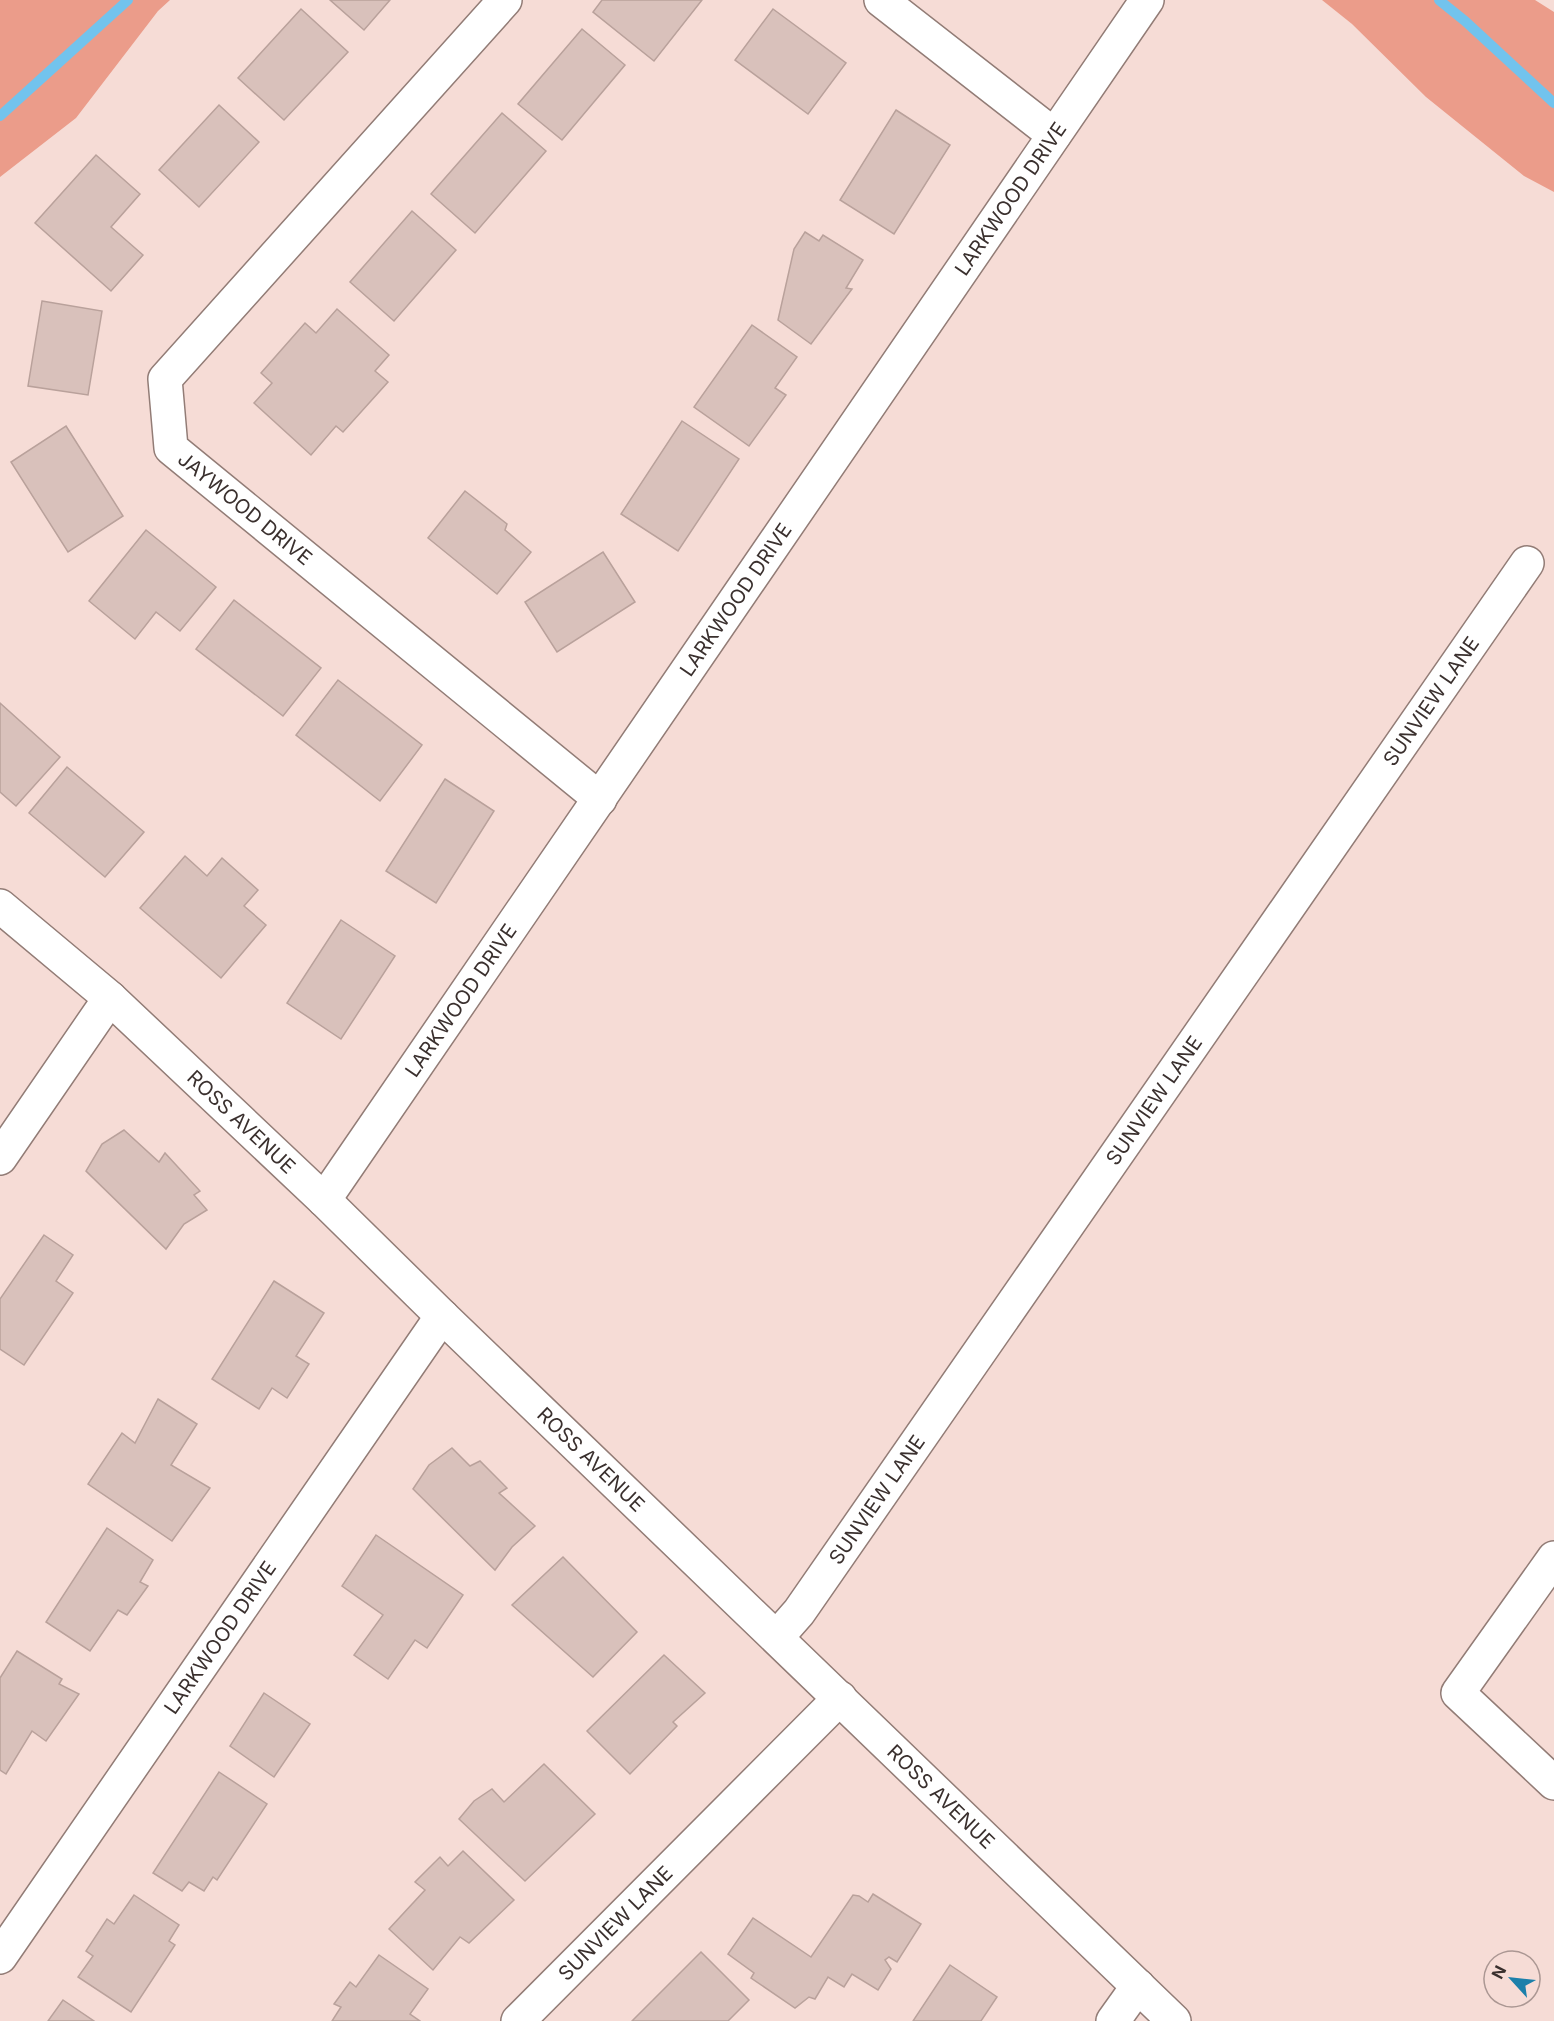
<svg xmlns="http://www.w3.org/2000/svg" width="1554" height="2021" font-family="Inter,sans-serif">
	<style>
		.forest { fill: #eb9c8a }
		.lines { fill: none; stroke-linecap: round; stroke-linejoin: round }
		.stream { stroke: #72c3ed; stroke-width: 10 }
		.building { fill: #d9c1bb; stroke: #b9a19b; stroke-width: 1.5 }
		.street-casing { stroke: #927c76; stroke-width: 36 }
		.secondary-casing { stroke: #927c76; stroke-width: 36 }
		.street { stroke: #fff; stroke-width: 33 }
		.secondary { stroke: #fff; stroke-width: 33 }
		.labels { text-anchor: middle; stroke-width: 6; stroke-linejoin: round; paint-order: stroke }
		.street-label { font-size: 20px; fill: #3a302e; stroke: #f6dcd6 }
	</style>
	<rect width="100%" height="100%" fill="#f6dcd6"/>
	<g class="forest">
		<path d="M0,0H170L158,11L76,118L0,177Z"/>
		<path d="M1322,0H1535L1554,12V192L1524,176L1426,97L1352,24Z"/>
	</g>
	<g class="lines">
		<g class="stream">
			<path d="M1439,0L1465,21L1554,103"/>
			<path d="M0,116L128,0"/>
		</g>
	</g>
	<g class="building">
		<path d="M330,0H390L364,30Z"/>
		<path d="M602,0H702L654,61L593,12Z"/>
		<path d="M301,9L348,52L284,120L238,78Z"/>
		<path d="M773,9L846,63L808,114L735,60Z"/>
		<path d="M582,29L625,65L562,140L518,104Z"/>
		<path d="M219,105L259,142L199,207L159,170Z"/>
		<path d="M896,110L950,145L894,234L840,200Z"/>
		<path d="M502,113L546,151L475,233L431,194Z"/>
		<path d="M96,155L140,194L111,227L143,255L111,291L35,223Z"/>
		<path d="M412,211L456,250L394,321L350,282Z"/>
		<path d="M805,232L819,241L823,235L863,260L846,288L852,289L811,344L778,320L794,249Z"/>
		<path d="M42,301L102,311L88,395L28,386Z"/>
		<path d="M337,309L389,355L375,371L388,382L343,432L336,426L311,455L254,403L272,383L261,373L305,323L316,333Z"/>
		<path d="M752,325L797,357L775,388L786,395L749,446L694,407Z"/>
		<path d="M682,421L739,459L678,551L621,514Z"/>
		<path d="M66,426L123,516L68,552L11,462Z"/>
		<path d="M465,491L507,524L505,530L531,552L497,594L428,538Z"/>
		<path d="M146,530L216,587L180,631L156,612L135,639L89,601Z"/>
		<path d="M603,552L635,602L557,652L525,602Z"/>
		<path d="M234,600L321,668L283,716L196,649Z"/>
		<path d="M338,680L422,745L380,801L296,735Z"/>
		<path d="M0,703L60,757L16,806L0,792Z"/>
		<path d="M67,767L144,832L105,877L29,813Z"/>
		<path d="M445,779L494,811L436,903L386,871Z"/>
		<path d="M185,856L207,876L222,858L258,890L244,906L266,925L221,978L140,908Z"/>
		<path d="M341,920L395,956L341,1039L287,1003Z"/>
		<path d="M124,1130L159,1162L165,1153L200,1191L194,1195L207,1210L184,1224L166,1249L86,1171L102,1144Z"/>
		<path d="M44,1235L73,1255L56,1281L73,1293L24,1365L0,1349V1299Z"/>
		<path d="M274,1281L324,1313L296,1356L309,1364L287,1398L272,1388L259,1409L212,1379Z"/>
		<path d="M158,1399L197,1424L171,1465L210,1488L172,1541L88,1484L122,1433L135,1443Z"/>
		<path d="M452,1448L470,1466L480,1461L507,1488L499,1493L535,1526L512,1547L495,1570L413,1489L429,1465Z"/>
		<path d="M107,1528L153,1560L140,1582L148,1586L127,1615L118,1610L90,1651L46,1622Z"/>
		<path d="M376,1535L463,1595L427,1648L415,1640L388,1679L354,1655L383,1615L342,1586Z"/>
		<path d="M563,1557L637,1632L593,1677L512,1605Z"/>
		<path d="M17,1651L62,1679L59,1684L79,1694L46,1741L32,1731L6,1774L0,1770V1678Z"/>
		<path d="M664,1655L705,1693L673,1722L677,1726L630,1774L587,1731Z"/>
		<path d="M264,1693L310,1724L274,1777L230,1746Z"/>
		<path d="M544,1764L595,1814L525,1881L459,1819L474,1801L492,1789L504,1802Z"/>
		<path d="M219,1772L267,1804L217,1880L213,1877L204,1891L189,1882L182,1891L153,1873Z"/>
		<path d="M463,1851L514,1900L469,1943L460,1937L433,1970L389,1929L425,1890L415,1882L440,1857L448,1866Z"/>
		<path d="M873,1894L921,1924L897,1962L889,1957L885,1960L891,1969L878,1990L852,1974L844,1987L828,1977L815,1999L809,1997L795,2008L751,1978L754,1973L728,1954L753,1918L811,1957L853,1895L859,1896L868,1902Z"/>
		<path d="M134,1895L179,1925L169,1941L175,1945L131,2012L78,1977L93,1956L86,1951L107,1919L114,1924Z"/>
		<path d="M701,1952L749,2000L728,2021H632Z"/>
		<path d="M379,1955L428,1989L410,2014L420,2021H332L341,2007L334,2004L350,1982L356,1987Z"/>
		<path d="M950,1965L997,1997L981,2021H913Z"/>
		<path d="M63,2000L94,2021H48Z"/>
	</g>
	<g class="lines">
		<g class="street-casing">
			<g id="street">
				<path id="s1" d="M505,0L165,379L171,448L600,799"/>
				<path d="M881,0L1054,135"/>
				<path d="M0,1158L110,998"/>
				<path id="s2" d="M324,1200L1147,0"/>
				<path d="M1554,1558L1458,1693L1554,1783"/>
				<path id="s3" d="M777,1637L799,1612L1527,563"/>
				<path id="s4" d="M0,1957L442,1316"/>
				<path id="s5" d="M518,2021L840,1698"/>
				<path d="M1113,2021L1138,1986"/>
			</g>
		</g>
		<g class="secondary-casing">
			<g id="secondary">
				<path id="s6" d="M0,906L110,998L324,1200L442,1316L1174,2021"/>
			</g>
		</g>
		<use href="#street" class="street"/>
		<use href="#secondary" class="secondary"/>
	</g>
	<g class="labels">
		<g class="street-label">
			<text dy="7" stroke="none"><textPath href="#s2" startOffset="1214">LARKWOOD DRIVE</textPath></text>
			<text dy="7" stroke="none"><textPath href="#s1" startOffset="674">JAYWOOD DRIVE</textPath></text>
			<text dy="7" stroke="none"><textPath href="#s2" startOffset="728">LARKWOOD DRIVE</textPath></text>
			<text dy="7" stroke="none"><textPath href="#s3" startOffset="1142">SUNVIEW LANE</textPath></text>
			<text dy="7" stroke="none"><textPath href="#s2" startOffset="242">LARKWOOD DRIVE</textPath></text>
			<text dy="7" stroke="none"><textPath href="#s3" startOffset="656">SUNVIEW LANE</textPath></text>
			<text dy="7" stroke="none"><textPath href="#s6" startOffset="324">ROSS AVENUE</textPath></text>
			<text dy="7" stroke="none"><textPath href="#s6" startOffset="810">ROSS AVENUE</textPath></text>
			<text dy="7" stroke="none"><textPath href="#s3" startOffset="170">SUNVIEW LANE</textPath></text>
			<text dy="7" stroke="none"><textPath href="#s4" startOffset="388">LARKWOOD DRIVE</textPath></text>
			<text dy="7" stroke="none"><textPath href="#s6" startOffset="1296">ROSS AVENUE</textPath></text>
			<text dy="7" stroke="none"><textPath href="#s5" startOffset="138">SUNVIEW LANE</textPath></text>
		</g>
	</g>
	<g transform="translate(1512 1979) rotate(297)"><circle r="28" fill="#f6dcd6" stroke="#ab9793" stroke-width="1.5"/>
	<path d="M0-4.5L10 22L0 15L-10 22Z" fill="#1c80ab"/>
	<text y="-9" font-size="16" font-weight="bold" text-anchor="middle" fill="#3a302e">N</text>
	</g>
</svg>
